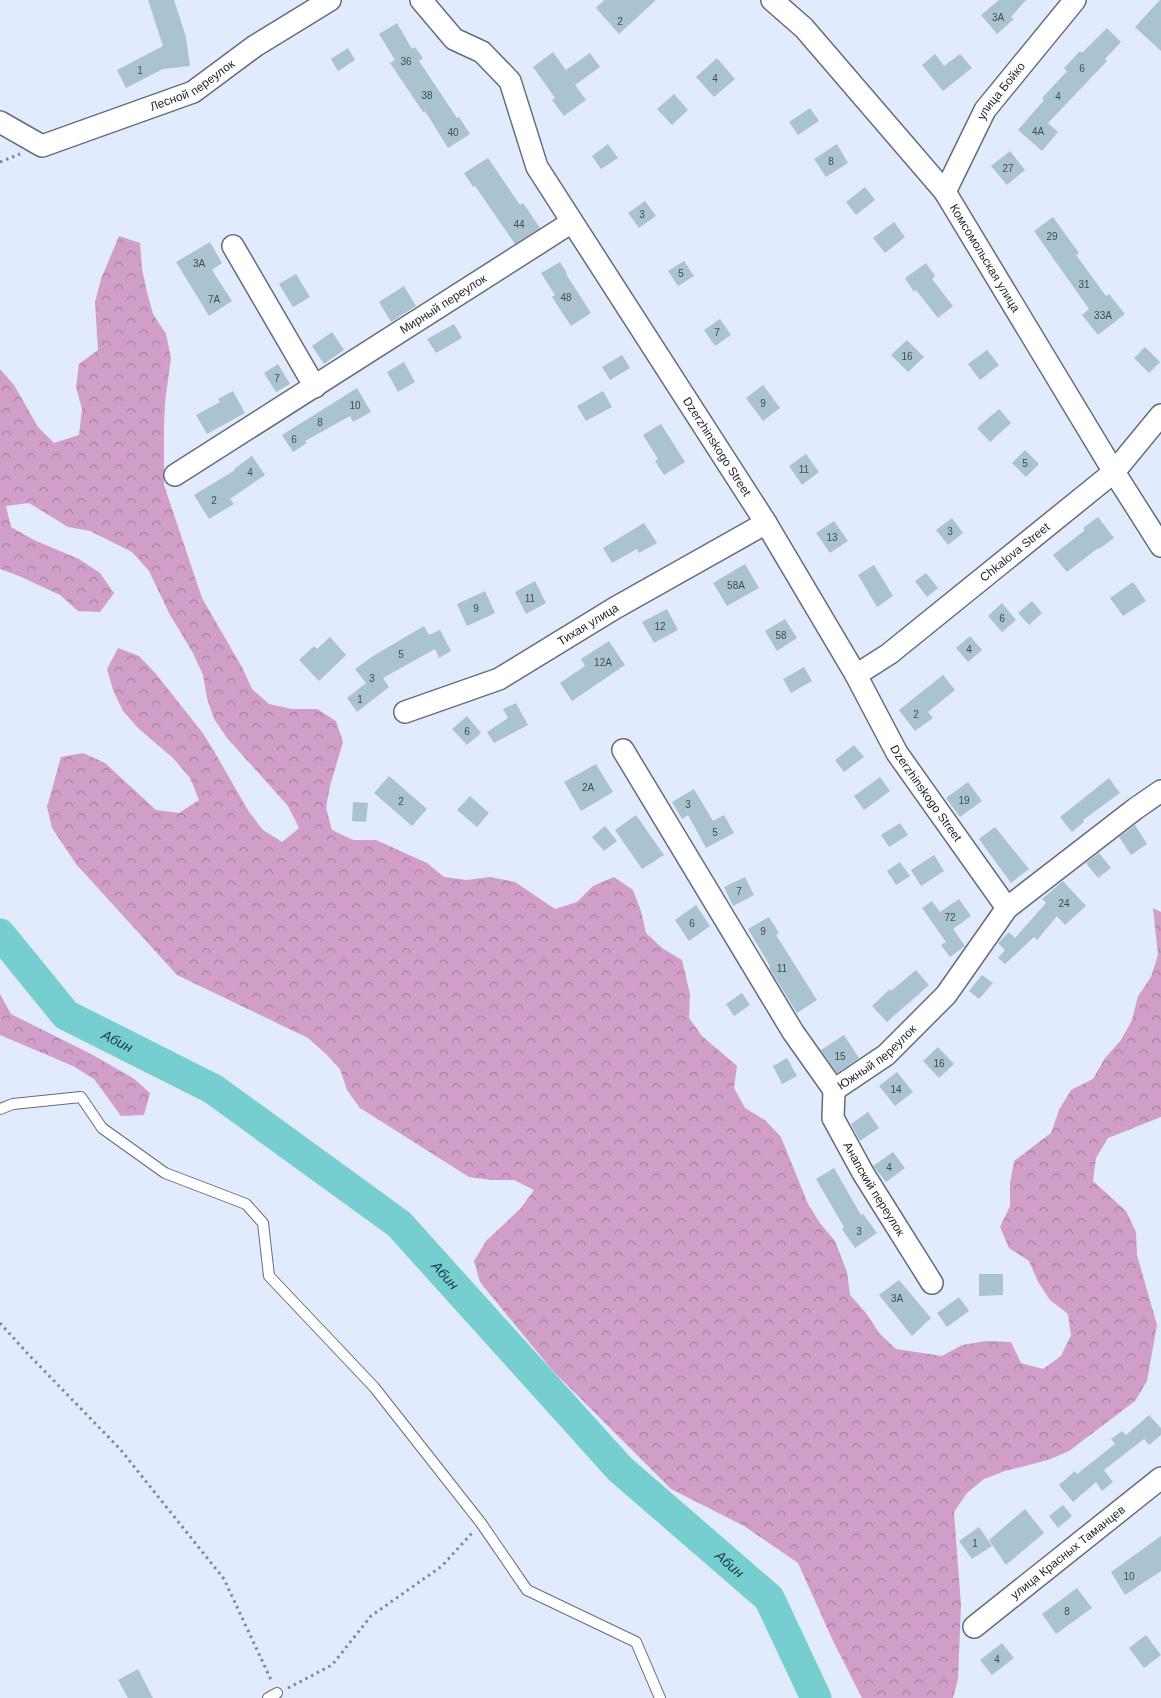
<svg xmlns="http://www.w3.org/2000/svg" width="1161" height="1698" font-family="Arial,sans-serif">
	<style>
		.forest { fill: url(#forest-crowns) }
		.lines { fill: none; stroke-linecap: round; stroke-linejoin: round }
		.river { stroke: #77ced0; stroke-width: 31 }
		.building { fill: #aac3d1 }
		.lane-casing { stroke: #636d81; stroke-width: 12 }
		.street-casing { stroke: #636d81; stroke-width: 24 }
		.path { stroke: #818895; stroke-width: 3; stroke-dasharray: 2.5 4; stroke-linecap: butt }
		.lane { stroke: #fff; stroke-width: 10 }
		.street { stroke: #fff; stroke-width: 21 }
		.labels { text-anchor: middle; stroke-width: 4; stroke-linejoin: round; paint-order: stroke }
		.number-label { font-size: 10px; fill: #424b54 }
		.street-label { font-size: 12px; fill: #1f232b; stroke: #fff }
		.water-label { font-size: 14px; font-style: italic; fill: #133c3e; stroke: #fff }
	</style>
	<defs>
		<pattern id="forest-crowns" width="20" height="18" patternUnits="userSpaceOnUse" patternTransform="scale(1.25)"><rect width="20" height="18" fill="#d19eca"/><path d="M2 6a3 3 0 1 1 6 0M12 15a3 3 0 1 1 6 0" fill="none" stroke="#a980a4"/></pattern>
	</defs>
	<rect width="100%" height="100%" fill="#e1ebfd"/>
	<g class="forest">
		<path d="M119,236L140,243L142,269L147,292L153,314L166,334L171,358L165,402L164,428V485L202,598L243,669L252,689L269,704L292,709H317L336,721L343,742L330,786L326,808L332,830L353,840H376L427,863L444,877L467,880L490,877L515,882L555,909L577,902L593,886L614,877L633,890L641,911L646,933L662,948L682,960L690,994L689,1018L702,1036L737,1066L734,1088L745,1108L765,1120L781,1137L808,1204L820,1223L835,1241L847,1272L850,1295L866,1313L879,1333L896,1349L942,1356L962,1345L986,1341L1011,1342L1021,1363L1043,1369L1061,1356L1071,1335L1068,1314L1050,1300L1038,1282L1029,1261L1009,1248L1000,1227L1010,1206V1183L1014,1161L1051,1133L1059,1110L1071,1090L1093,1079L1105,1058L1121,1040L1132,1020L1138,996L1151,977L1158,955L1153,908L1161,912V1117L1108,1138L1096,1158L1093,1181L1126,1211L1136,1232L1137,1255L1157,1325L1147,1381L1135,1401L1069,1451L1048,1460L1005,1471L984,1479L967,1493L954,1512L961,1605L958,1679L953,1698H862L833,1641L798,1563L744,1526L671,1489L552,1370L480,1282L474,1261L486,1241L520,1209L534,1190L514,1180H491L469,1177L360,1108L347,1090L340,1069L326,1054L308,1038L177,975L76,864L52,828L47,807L61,757L83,753L105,763L156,810L179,813L199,800L190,778L173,758L138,728L123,711L113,690L107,669L118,648L139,656L156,674L202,732L214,751L249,812L263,830L282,842L299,828L288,806L227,738L214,719L207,698L203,675L193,653L169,613L149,571L132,552L90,531L68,527L29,503L6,506L11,527L34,540L79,559L100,573L114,593L100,612L78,611L60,595L19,576L0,569V369L14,385L38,427L54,443L79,435L82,409L76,387L79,364L98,350L95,302L101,279Z"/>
		<path d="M0,994L11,1014L91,1054L133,1078L150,1093L144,1115L121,1116L94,1079L73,1066L0,1035Z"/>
	</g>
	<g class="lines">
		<path class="river" id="s1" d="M0,934L66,1015L213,1089L399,1224L620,1469L769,1598L816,1698"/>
	</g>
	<g class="building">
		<path d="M148,0H174L186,37L190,66L163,69L126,88L117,70L163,46Z"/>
		<path d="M604,0H656L619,34L596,8Z"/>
		<path d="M999,0H1026L1011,17L1014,19L997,34L981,15Z"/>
		<path d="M1160,0H1161V51L1135,27Z"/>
		<path d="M397,23L412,49L415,47L423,58L419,61L457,118L459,117L470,134L448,148L425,111L423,112L390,63L395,60L379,34Z"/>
		<path d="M1107,28L1121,42L1105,59L1107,61L1048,123L1058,132L1042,151L1018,130L1044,100L1042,98L1067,71L1064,68L1080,51L1082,53Z"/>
		<path d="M348,48L355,60L338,71L331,59Z"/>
		<path d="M553,52L566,70L590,53L600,67L575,85L586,100L564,116L552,100L555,98L533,67Z"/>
		<path d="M935,54L944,66L960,54L972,68L943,91L922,65Z"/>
		<path d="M717,58L735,79L714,97L696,77Z"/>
		<path d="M674,94L688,110L672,125L657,109Z"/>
		<path d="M810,108L819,121L798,135L789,122Z"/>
		<path d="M608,144L618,158L601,169L592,156Z"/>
		<path d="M837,144L848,163L826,177L814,159Z"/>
		<path d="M1010,151L1025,170L1007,185L991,166Z"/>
		<path d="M488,158L520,205L523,203L540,228L515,244L475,186L473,187L464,173Z"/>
		<path d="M865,187L875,200L856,215L846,202Z"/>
		<path d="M645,201L656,216L639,228L628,213Z"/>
		<path d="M1053,217L1079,253L1076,255L1106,296L1109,294L1125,314L1098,335L1082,315L1089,309L1034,231Z"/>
		<path d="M894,222L905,237L885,253L873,238Z"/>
		<path d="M210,242L222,263L212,270L232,301L209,316L176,262Z"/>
		<path d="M684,261L694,276L678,286L668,271Z"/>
		<path d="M560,262L567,273L566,274L591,313L571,326L552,297L555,295L541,273Z"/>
		<path d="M926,263L935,276L932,279L953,306L938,318L916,290L914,292L905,278Z"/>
		<path d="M296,274L310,297L293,307L279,284Z"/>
		<path d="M404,286L416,306L391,322L379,302Z"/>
		<path d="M720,319L731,335L715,346L704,330Z"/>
		<path d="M454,324L462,338L436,353L427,339Z"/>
		<path d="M332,332L344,350L324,364L312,346Z"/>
		<path d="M907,340L924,357L908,372L891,355Z"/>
		<path d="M1145,347L1160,362L1149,373L1134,358Z"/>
		<path d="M987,350L999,365L980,380L968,364Z"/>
		<path d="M622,355L630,368L610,380L602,367Z"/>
		<path d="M404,362L415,382L398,392L387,372Z"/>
		<path d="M278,364L290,384L276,392L264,373Z"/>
		<path d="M763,385L780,408L763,421L746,398Z"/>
		<path d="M357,388L371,412L353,422L350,416L305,441L307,443L293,452L282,435Z"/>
		<path d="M233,391L245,413L207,434L196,415L220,402L218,399Z"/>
		<path d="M603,391L612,407L586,421L577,406Z"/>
		<path d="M999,409L1011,423L990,442L977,428Z"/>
		<path d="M661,424L685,462L664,475L655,461L658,459L643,435Z"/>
		<path d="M1025,450L1039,464L1026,477L1012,463Z"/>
		<path d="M806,454L819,472L802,485L789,466Z"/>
		<path d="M252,456L265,475L230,499L234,504L209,519L194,495L235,470L234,469Z"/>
		<path d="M1098,517L1114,538L1099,549L1098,548L1067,572L1053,555L1085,530L1083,528Z"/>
		<path d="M952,518L963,533L948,545L936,530Z"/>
		<path d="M834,521L848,541L830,553L816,533Z"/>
		<path d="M644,523L657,543L639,553L637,549L612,563L603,548Z"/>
		<path d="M745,564L759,588L727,606L713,583Z"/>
		<path d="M874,565L893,596L877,607L858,575Z"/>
		<path d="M926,573L938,588L927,597L915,581Z"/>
		<path d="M535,581L546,603L526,614L515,592Z"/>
		<path d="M1133,582L1146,601L1123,616L1110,598Z"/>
		<path d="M485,591L495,613L467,626L457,604Z"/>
		<path d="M1032,601L1042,613L1029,625L1018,613Z"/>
		<path d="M1002,603L1016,620L1002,632L988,616Z"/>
		<path d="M667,609L678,630L654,643L642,622Z"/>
		<path d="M785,619L797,638L777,651L765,631Z"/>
		<path d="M424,626L429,635L440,630L451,651L439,658L435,649L383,678L389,687L357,712L347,698L366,683L355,669L373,656Z"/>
		<path d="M970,636L982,650L968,662L956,648Z"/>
		<path d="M330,637L346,655L319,681L299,660L314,646L317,649Z"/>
		<path d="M609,641L625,665L572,701L560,683L585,666L581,659Z"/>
		<path d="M804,667L812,681L791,693L783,679Z"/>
		<path d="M943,675L955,690L928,712L933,718L915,731L899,710Z"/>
		<path d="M516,703L528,725L494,743L487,732L508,718L503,709Z"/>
		<path d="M467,716L481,733L467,745L452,729Z"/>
		<path d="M854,745L864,757L844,772L835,760Z"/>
		<path d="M596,764L613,792L581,811L564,782Z"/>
		<path d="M389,776L427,809L412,826L374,793Z"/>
		<path d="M880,777L890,791L864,810L854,796Z"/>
		<path d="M1109,778L1120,793L1083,820L1084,822L1072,832L1060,817Z"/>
		<path d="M968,782L982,801L960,817L946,798Z"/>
		<path d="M694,789L713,821L724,815L734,833L706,848L688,815L682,819L672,802Z"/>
		<path d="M470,796L489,813L477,827L457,810Z"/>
		<path d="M353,802L368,803L366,822L352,821Z"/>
		<path d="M636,815L664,855L642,869L615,830Z"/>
		<path d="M900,823L908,835L889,847L881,835Z"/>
		<path d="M1135,825L1147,844L1131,855L1119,837Z"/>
		<path d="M605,826L617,841L604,851L592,837Z"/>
		<path d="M995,827L1029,869L1011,883L979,839Z"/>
		<path d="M1099,853L1111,868L1098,878L1086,863Z"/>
		<path d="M934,855L944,871L921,886L911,870Z"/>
		<path d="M900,862L910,876L896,885L887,871Z"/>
		<path d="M745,877L754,895L733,906L724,887Z"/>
		<path d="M1063,881L1086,906L1065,925L1057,916L1037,940L1034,937L1005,964L998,958L1005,950L998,943L1009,932L1015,938L1046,903L1042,899Z"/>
		<path d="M959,899L971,916L953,929L965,946L950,957L941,945L946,942L922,908L932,901L940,912Z"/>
		<path d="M696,905L710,926L689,941L675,920Z"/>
		<path d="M769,917L779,933L776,935L817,1000L797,1013L769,968L770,966L748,929Z"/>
		<path d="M916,970L929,985L887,1022L872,1006L890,989L891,991Z"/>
		<path d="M982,975L993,983L979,999L969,991Z"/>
		<path d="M742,993L750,1005L734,1016L726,1004Z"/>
		<path d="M844,1035L859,1058L837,1073L821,1050Z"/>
		<path d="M938,1047L954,1064L939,1078L923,1061Z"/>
		<path d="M787,1058L797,1076L782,1084L773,1066Z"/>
		<path d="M897,1072L913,1092L895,1106L879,1086Z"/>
		<path d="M868,1112L879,1128L860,1141L851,1124Z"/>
		<path d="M893,1152L905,1168L886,1182L873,1166Z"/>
		<path d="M834,1168L861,1215L863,1214L877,1233L855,1248L842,1229L844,1227L816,1179Z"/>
		<path d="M979,1274H1003V1295L979,1296Z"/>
		<path d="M899,1280L931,1318L912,1336L879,1295Z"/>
		<path d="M959,1297L969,1311L947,1327L937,1313Z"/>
		<path d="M1149,1415L1161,1428V1435L1149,1445L1144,1439L1104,1470L1113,1482L1102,1491L1096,1482L1073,1502L1059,1485L1075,1471L1077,1474L1115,1444L1111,1439L1122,1431L1126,1435Z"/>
		<path d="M1063,1505L1072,1516L1058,1528L1049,1516Z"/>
		<path d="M1025,1509L1044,1533L1006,1565L989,1540Z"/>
		<path d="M979,1527L992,1546L972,1559L959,1541Z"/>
		<path d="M1161,1536V1571L1125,1595L1111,1572Z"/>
		<path d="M1077,1588L1092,1608L1056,1634L1042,1614Z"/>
		<path d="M1146,1635L1161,1655L1144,1668L1129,1648Z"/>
		<path d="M1002,1643L1014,1658L992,1675L980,1660Z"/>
		<path d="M138,1669L153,1698H128L118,1680Z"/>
	</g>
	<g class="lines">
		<g class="lane-casing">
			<g id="lane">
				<path d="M0,1109L13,1104L81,1097L102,1128L165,1173L246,1204L263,1223L269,1276L374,1387L481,1523L527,1590L636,1642L660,1698"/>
				<path d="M268,1698L277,1693"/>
			</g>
		</g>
		<g class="street-casing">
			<g id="street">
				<path id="s2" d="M421,0L454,39L482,52L510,81L537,167L766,523L856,675L897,753L1007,908"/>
				<path id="s3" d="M772,0L804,28L945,192L1114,472L1161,546"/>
				<path id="s4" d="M0,122L42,146L193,92L255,46L330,0"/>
				<path id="s5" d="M945,192L985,110L1075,0"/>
				<path d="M233,246L315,387"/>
				<path id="s6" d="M175,475L572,222"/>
				<path id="s7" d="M856,675L889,654L1114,472L1161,415"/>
				<path id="s8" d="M405,712L499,679L615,608L766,523"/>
				<path d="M623,750L793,1032L834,1090"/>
				<path id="s9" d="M834,1090L886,1055L946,995L1007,908L1135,809L1161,791"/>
				<path id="s10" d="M834,1090L833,1118L863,1173L932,1283"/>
				<path id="s11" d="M974,1627L1161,1478"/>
			</g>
		</g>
		<g class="path">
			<path d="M0,162L20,154"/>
			<path d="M0,1323L28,1354L120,1449L224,1579L272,1682"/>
			<path d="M288,1688L332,1665L371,1616L442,1566L472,1533"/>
		</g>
		<use href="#lane" class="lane"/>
		<use href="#street" class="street"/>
	</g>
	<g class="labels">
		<g class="number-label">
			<text x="998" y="21">3А</text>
			<text x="620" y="25">2</text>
			<text x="406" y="65">36</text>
			<text x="1082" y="72">6</text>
			<text x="140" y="74">1</text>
			<text x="715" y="82">4</text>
			<text x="427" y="99">38</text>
			<text x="1058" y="100">4</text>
			<text x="1038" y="135">4А</text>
			<text x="453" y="136">40</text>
			<text x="831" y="165">8</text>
			<text x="1008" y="172">27</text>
			<text x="642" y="218">3</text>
			<text x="519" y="228">44</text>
			<text x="1052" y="240">29</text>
			<text x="199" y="267">3А</text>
			<text x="681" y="277">5</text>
			<text x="1084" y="288">31</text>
			<text x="566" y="301">48</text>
			<text x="214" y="303">7А</text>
			<text x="1103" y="319">33А</text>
			<text x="717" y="336">7</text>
			<text x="907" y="360">16</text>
			<text x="277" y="382">7</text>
			<text x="763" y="407">9</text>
			<text x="355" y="409">10</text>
			<text x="320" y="426">8</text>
			<text x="294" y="443">6</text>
			<text x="1025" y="467">5</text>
			<text x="804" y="473">11</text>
			<text x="250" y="476">4</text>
			<text x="214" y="504">2</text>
			<text x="950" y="535">3</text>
			<text x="832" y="541">13</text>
			<text x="736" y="589">58А</text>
			<text x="530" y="602">11</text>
			<text x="476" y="612">9</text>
			<text x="1002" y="622">6</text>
			<text x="660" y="630">12</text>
			<text x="781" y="639">58</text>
			<text x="969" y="653">4</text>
			<text x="401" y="658">5</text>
			<text x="603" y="666">12А</text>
			<text x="372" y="682">3</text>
			<text x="360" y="703">1</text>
			<text x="916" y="718">2</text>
			<text x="467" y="735">6</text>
			<text x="588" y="791">2А</text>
			<text x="964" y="804">19</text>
			<text x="401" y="805">2</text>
			<text x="688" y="808">3</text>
			<text x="715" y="836">5</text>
			<text x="739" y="895">7</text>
			<text x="1064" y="907">24</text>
			<text x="950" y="921">72</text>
			<text x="692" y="927">6</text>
			<text x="763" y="935">9</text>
			<text x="782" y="972">11</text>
			<text x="840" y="1060">15</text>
			<text x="939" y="1067">16</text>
			<text x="896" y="1093">14</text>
			<text x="889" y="1171">4</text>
			<text x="859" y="1235">3</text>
			<text x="897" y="1302">3А</text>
			<text x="975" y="1547">1</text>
			<text x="1129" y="1580">10</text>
			<text x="1067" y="1615">8</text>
			<text x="997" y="1663">4</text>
		</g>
		<g class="street-label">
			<text dy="4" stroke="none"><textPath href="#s4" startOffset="211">Лесной переулок</textPath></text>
			<text dy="4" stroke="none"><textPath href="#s5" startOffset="116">улица Бойко</textPath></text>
			<text dy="4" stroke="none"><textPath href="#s3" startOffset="336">Комсомольская улица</textPath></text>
			<text dy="4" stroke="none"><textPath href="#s6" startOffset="318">Мирный переулок</textPath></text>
			<text dy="4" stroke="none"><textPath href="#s2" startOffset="545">Dzerzhinskogo Street</textPath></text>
			<text dy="4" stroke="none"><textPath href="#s7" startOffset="201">Chkalova Street</textPath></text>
			<text dy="4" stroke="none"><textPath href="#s8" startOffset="204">Тихая улица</textPath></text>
			<text dy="4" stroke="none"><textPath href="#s2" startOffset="950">Dzerzhinskogo Street</textPath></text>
			<text dy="4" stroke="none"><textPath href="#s9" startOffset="54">Южный переулок</textPath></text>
			<text dy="4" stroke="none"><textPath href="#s10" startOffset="110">Анапский переулок</textPath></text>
			<text dy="4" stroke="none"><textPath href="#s11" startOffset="120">улица Красных Таманцев</textPath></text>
		</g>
		<g class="water-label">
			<text dy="5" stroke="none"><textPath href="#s1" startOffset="162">Абин</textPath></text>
			<text dy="5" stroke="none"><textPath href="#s1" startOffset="568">Абин</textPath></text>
			<text dy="5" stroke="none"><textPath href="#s1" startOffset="974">Абин</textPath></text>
		</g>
	</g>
</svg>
